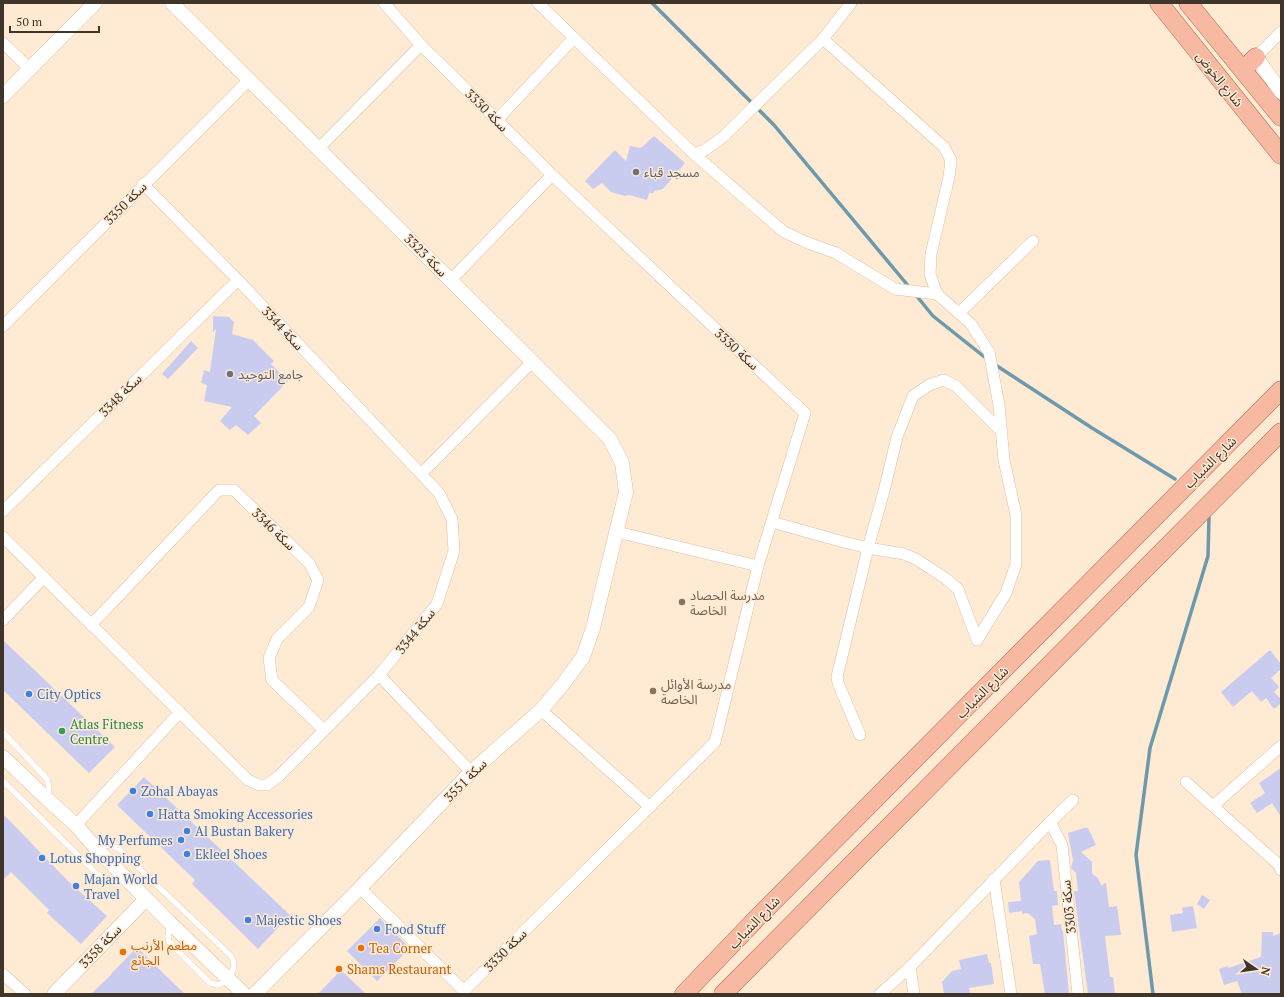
<svg xmlns="http://www.w3.org/2000/svg" width="1284" height="997" font-family="'PT Serif','Noto Sans Arabic',serif">
	<style>
		.lines { fill: none; stroke-linecap: round; stroke-linejoin: round }
		.stream { stroke: #6c99ac; stroke-width: 3.5 }
		.building { fill: #caccef }
		.service-casing { stroke: #dac1a4; stroke-width: 6 }
		.minor-casing { stroke: #dac1a4; stroke-width: 12 }
		.tertiary-casing { stroke: #dac1a4; stroke-width: 15 }
		.primary-casing { stroke: #b36c4e; stroke-width: 19 }
		.service { stroke: #fff; stroke-width: 5.5 }
		.minor { stroke: #fff; stroke-width: 11 }
		.tertiary { stroke: #fff; stroke-width: 14 }
		.primary { stroke: #f7b9a1; stroke-width: 18 }
		.worship-dot { fill: #6b7280; stroke: #ffead3; stroke-width: 1.5 }
		.education-dot { fill: #8d6e63; stroke: #ffead3; stroke-width: 1.5 }
		.shop-dot { fill: #3f7fe0; stroke: #ffead3; stroke-width: 1.5 }
		.leisure-dot { fill: #2e9e5b; stroke: #ffead3; stroke-width: 1.5 }
		.food-dot { fill: #e8710a; stroke: #ffead3; stroke-width: 1.5 }
		.labels { text-anchor: middle; stroke-width: 3; stroke-linejoin: round; paint-order: stroke }
		.street-label { font-size: 13px; fill: #3f352a; stroke: #ffead3 }
		.worship-label { font-size: 13px; fill: #5b616d; stroke: #ffead3; text-anchor: start }
		.education-label { font-size: 13px; fill: #785e54; stroke: #ffead3; text-anchor: start }
		.shop-label { font-size: 13px; fill: #366cbe; stroke: #ffead3; text-anchor: start }
		.leisure-label { font-size: 13px; fill: #27864d; stroke: #ffead3; text-anchor: start }
		.food-label { font-size: 13px; fill: #c56008; stroke: #ffead3; text-anchor: start }
	</style>
	<rect width="100%" height="100%" fill="#ffead3"/>
	<g class="lines">
		<g class="stream">
			<path d="M652,3L774,125L910,288"/>
			<path d="M915,294L933,316L987,359"/>
			<path d="M994,364L1092,428L1175,479"/>
			<path d="M1153,994L1136,855L1150,748L1208,556L1209,517"/>
		</g>
	</g>
	<g class="building">
		<path d="M654,136L685,163L663,189L654,191V193H649L647,200L629,195L625,196L611,192L602,183L593,189L585,181L615,150L626,161L630,146L641,148Z"/>
		<path d="M213,316L229,317L234,322L232,334L253,340L274,361L271,364L288,381L254,416L261,423L248,435L236,425L230,430L220,421L232,407L204,401L207,385L201,383L204,370L210,372L216,329L213,332Z"/>
		<path d="M191,341L198,348L168,379L162,374Z"/>
		<path d="M3,640L115,747L89,773L3,690Z"/>
		<path d="M1270,650L1281,664V669L1271,678L1279,687L1274,692L1281,699V703L1274,709L1266,698L1261,702L1252,691L1233,707L1221,692Z"/>
		<path d="M1281,768V817L1272,803L1257,813L1250,803L1265,793L1259,783Z"/>
		<path d="M144,777L290,915L258,949L192,884L195,880L117,805Z"/>
		<path d="M3,814L68,881L107,916L81,944L47,913L49,910L11,872L3,880Z"/>
		<path d="M1084,828H1088L1096,845L1081,852L1092,862V874L1098,878L1101,885L1106,883L1109,907L1117,906L1121,935L1105,936L1110,977H1113L1115,994H1088L1074,891H1078L1076,873L1071,868L1073,860L1068,833Z"/>
		<path d="M1050,860L1054,891H1057L1058,905L1052,906L1054,925L1061,924L1062,931H1063L1069,994H1045L1040,964H1033L1029,936L1037,934L1035,919L1028,913L1022,914V911L1009,913L1008,902L1021,901L1019,882L1038,861Z"/>
		<path d="M1202,895L1210,900L1204,909L1197,904Z"/>
		<path d="M1193,906L1197,928L1172,932L1170,915L1183,913L1182,908Z"/>
		<path d="M380,918L410,948L377,981L347,951Z"/>
		<path d="M1262,932H1273V936L1281,933V994H1242L1237,981L1224,985L1219,969L1228,966V968L1261,957Z"/>
		<path d="M137,947L163,973L185,994H91L112,974H111Z"/>
		<path d="M987,954L989,963H991L994,984L969,988L970,993L944,994L942,982L952,971L961,969L959,960Z"/>
		<path d="M341,970L366,994H318Z"/>
	</g>
	<g class="lines">
		<g class="service-casing">
			<g id="service">
				<path d="M3,732L47,779L49,788L47,796"/>
				<path d="M3,781L97,874L112,881H126"/>
				<path d="M96,846L107,845L118,848L230,955C237,963 233,971 229,980L218,985L210,983L169,942L168,936L170,925"/>
			</g>
		</g>
		<g class="minor-casing">
			<g id="minor">
				<path d="M384,3L421,45L497,120L552,175L805,413L758,566L715,742L464,991"/>
				<path d="M538,3L694,154L784,232L808,243L836,253L895,289L937,294"/>
				<path d="M3,43L30,69"/>
				<path d="M1256,57L1281,32"/>
				<path d="M497,120L574,38"/>
				<path d="M318,149L421,45"/>
				<path d="M694,154L705,150L723,137L823,39L851,3"/>
				<path d="M451,280L552,175"/>
				<path d="M959,313L1033,241"/>
				<path d="M3,326L249,80"/>
				<path d="M421,474L533,361"/>
				<path d="M3,511L238,280"/>
				<path d="M772,522L840,541L868,548L904,554L916,559L945,578L958,589L977,640L1006,593L1016,564V515L1004,460L999,405L989,352L971,324L937,294L930,274L931,254L949,177L951,160L944,147L823,39"/>
				<path d="M617,532L758,566"/>
				<path d="M3,537L248,780L259,785H267L279,776L379,675L437,604L454,551L452,519L439,493L238,280L143,184"/>
				<path d="M3,620L44,577"/>
				<path d="M91,625L219,490H234L309,563L318,580L309,607L277,639L269,658L272,680L324,730"/>
				<path d="M379,675L471,772"/>
				<path d="M541,710L650,807"/>
				<path d="M860,735L838,683L837,677L868,548L884,491L897,437L913,396L929,385L944,380L956,386L1001,431"/>
				<path d="M1186,782L1279,865L1281,870"/>
				<path d="M1213,806L1281,746"/>
				<path d="M1050,822L1062,845L1078,994"/>
				<path d="M76,825L180,712"/>
				<path d="M994,879L1011,994"/>
				<path d="M360,888L464,991"/>
				<path d="M910,967L914,994"/>
				<path d="M3,974L25,994"/>
				<path d="M880,994L910,967L1050,822L1073,800"/>
			</g>
		</g>
		<g class="tertiary-casing">
			<g id="tertiary">
				<path d="M172,3L610,439L622,463L626,492L593,628L583,657L563,684L541,710L471,772L360,888L255,994"/>
				<path d="M1256,57L1281,92"/>
				<path d="M3,96L95,3"/>
				<path d="M3,757L46,798L76,825L94,846L170,923L244,994"/>
				<path d="M54,994L146,899"/>
			</g>
		</g>
		<g class="primary-casing">
			<g id="primary">
				<path d="M1159,3L1281,155"/>
				<path d="M1188,3L1281,117"/>
				<path d="M1243,70L1256,57"/>
				<path d="M684,994L758,917L1281,390"/>
				<path d="M723,994L1281,432"/>
			</g>
		</g>
		<use href="#service" class="service"/>
		<use href="#minor" class="minor"/>
		<use href="#tertiary" class="tertiary"/>
		<use href="#primary" class="primary"/>
	</g>
	<g class="worship-dot">
		<circle cx="636" cy="172" r="4"/>
		<circle cx="230" cy="374" r="4"/>
	</g>
	<g class="education-dot">
		<circle cx="682" cy="602" r="4"/>
		<circle cx="653" cy="691" r="4"/>
	</g>
	<g class="shop-dot">
		<circle cx="29" cy="694" r="4"/>
		<circle cx="133" cy="791" r="4"/>
		<circle cx="150" cy="814" r="4"/>
		<circle cx="187" cy="831" r="4"/>
		<circle cx="181" cy="840" r="4"/>
		<circle cx="187" cy="854" r="4"/>
		<circle cx="42" cy="858" r="4"/>
		<circle cx="76" cy="886" r="4"/>
		<circle cx="248" cy="920" r="4"/>
		<circle cx="377" cy="929" r="4"/>
	</g>
	<circle class="leisure-dot" cx="62" cy="731" r="4"/>
	<g class="food-dot">
		<circle cx="361" cy="948" r="4"/>
		<circle cx="123" cy="952" r="4"/>
		<circle cx="339" cy="969" r="4"/>
	</g>
	<g class="labels">
		<g class="street-label">
			<text transform="translate(1220 79) rotate(51)" y="5">شارع الخوض</text>
			<text transform="translate(487 110) rotate(45)" y="5">سكة 3330</text>
			<text transform="translate(125 203) rotate(-45)" y="5">سكة 3350</text>
			<text transform="translate(426 255) rotate(45)" y="5">سكة 3323</text>
			<text transform="translate(283 328) rotate(47)" y="5">سكة 3344</text>
			<text transform="translate(737 349) rotate(43)" y="5">سكة 3330</text>
			<text transform="translate(120 395) rotate(-45)" y="5">سكة 3348</text>
			<text transform="translate(1210 462) rotate(-45)" y="5">شارع الشباب</text>
			<text transform="translate(274 529) rotate(44)" y="5">سكة 3346</text>
			<text transform="translate(415 631) rotate(-51)" y="5">سكة 3344</text>
			<text transform="translate(982 692) rotate(-45)" y="5">شارع الشباب</text>
			<text transform="translate(465 780) rotate(-45)" y="5">سكة 3551</text>
			<text transform="translate(1068 907) rotate(-96)" y="5">سكة 3303</text>
			<text transform="translate(754 922) rotate(-46)" y="5">شارع الشباب</text>
			<text transform="translate(100 946) rotate(-46)" y="5">سكة 3358</text>
			<text transform="translate(505 950) rotate(-45)" y="5">سكة 3330</text>
		</g>
		<g class="worship-label">
			<text x="644" y="177">مسجد قباء</text>
			<text x="238" y="379">جامع التوحيد</text>
		</g>
		<g class="education-label">
			<text x="690" y="600">مدرسة الحصاد<tspan x="690" dy="15">الخاصة</tspan></text>
			<text x="661" y="689">مدرسة الأوائل<tspan x="661" dy="15">الخاصة</tspan></text>
		</g>
		<g class="shop-label">
			<text x="37" y="699">City Optics</text>
			<text x="141" y="796">Zohal Abayas</text>
			<text x="158" y="819">Hatta Smoking Accessories</text>
			<text x="195" y="836">Al Bustan Bakery</text>
			<text x="173" y="845" text-anchor="end">My Perfumes</text>
			<text x="195" y="859">Ekleel Shoes</text>
			<text x="50" y="863">Lotus Shopping</text>
			<text x="84" y="884">Majan World<tspan x="84" dy="15">Travel</tspan></text>
			<text x="256" y="925">Majestic Shoes</text>
			<text x="385" y="934">Food Stuff</text>
		</g>
		<g class="leisure-label">
			<text x="70" y="729">Atlas Fitness<tspan x="70" dy="15">Centre</tspan></text>
		</g>
		<g class="food-label">
			<text x="131" y="950">مطعم الأرنب<tspan x="131" dy="15">الجائع</tspan></text>
			<text x="369" y="953">Tea Corner</text>
			<text x="347" y="974">Shams Restaurant</text>
		</g>
	</g>
	<rect width="1284" height="997" fill="none" stroke="#3f352a" stroke-width="8"/>
	<g transform="translate(1256 969) rotate(103)" stroke="#ffead3" stroke-width="3" paint-order="stroke">
	<path d="M0-3L7 15L0 10L-7 15Z" fill="#3f352a"/>
	<text y="-6" font-size="11" font-weight="bold" text-anchor="middle" fill="#3f352a">N</text>
	</g>
	<path d="M10 26v6h89v-6" fill="none" stroke="#3f352a" stroke-width="2"/>
	<text x="16" y="26" font-size="12" fill="#3f352a" stroke="#ffead3" stroke-width="3" paint-order="stroke">50 m</text>
</svg>
